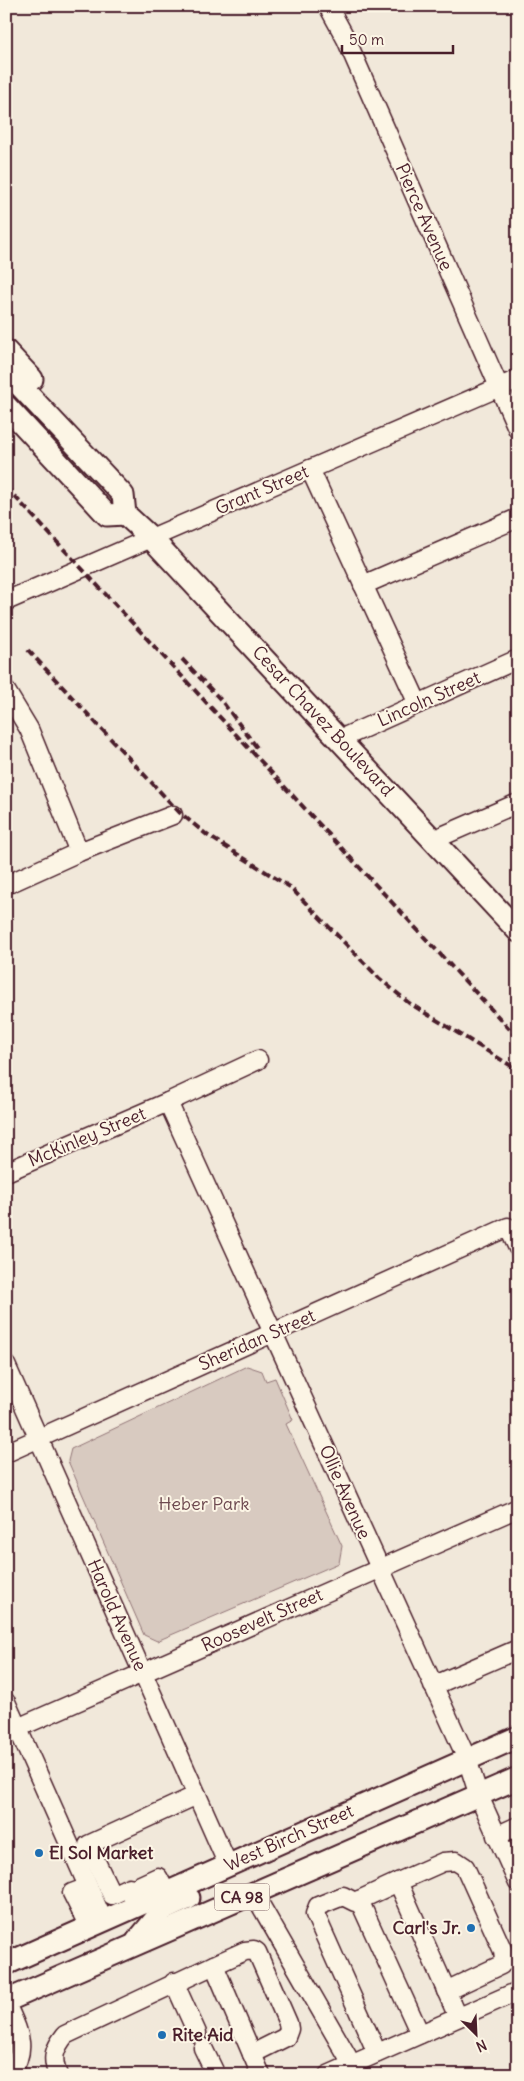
<svg xmlns="http://www.w3.org/2000/svg" width="524" height="2081" font-family="Delius,sans-serif">
	<style>
		.green { fill: #d8cac0; stroke: #917476 }
		.lines { fill: none; stroke-linecap: round; stroke-linejoin: round }
		.minor-casing { stroke: #4a1f2b; stroke-width: 21 }
		.major-casing { stroke: #4a1f2b; stroke-width: 25 }
		.minor { stroke: #fcf5e5; stroke-width: 18 }
		.major { stroke: #fcf5e5; stroke-width: 21 }
		.rail { stroke: #4a1f2b; stroke-width: 4; stroke-dasharray: 8 4; stroke-linecap: butt }
		.poi-dot { fill: #1f6fb2; stroke: #fcf5e5; stroke-width: 2 }
		.labels { text-anchor: middle; stroke-width: 4; stroke-linejoin: round; paint-order: stroke }
		.shield { fill: #fcf5e5; stroke: #7f5f63; stroke-width: 1 }
		.shield-label { font-size: 16px; font-weight: bold; fill: #4a1f2b }
		.street-label { font-size: 18px; fill: #4a1f2b; stroke: #fcf5e5 }
		.park-label { font-size: 18px; fill: #6e4a50; stroke: #fcf5e5 }
		.poi-label { font-size: 18px; font-weight: bold; fill: #4a1f2b; stroke: #fcf5e5; text-anchor: start }
	</style>
	<rect width="100%" height="100%" fill="#f1e8da"/>
	<filter id="ink" filterUnits="userSpaceOnUse"><feTurbulence type="fractalNoise" baseFrequency=".02" numOctaves="2"/><feDisplacementMap in="SourceGraphic" scale="10" xChannelSelector="R" yChannelSelector="G"/><feConvolveMatrix kernelMatrix="1 2 1 2 8 2 1 2 1" color-interpolation-filters="sRGB"/></filter>
	<g filter="url(#ink)">
		<path class="green" d="M247,1366L262,1371L266,1381L275,1378L293,1420L286,1424L342,1546L339,1563L157,1641L144,1635L68,1461L71,1449Z"/>
		<g class="lines">
			<g class="minor-casing">
				<g id="minor">
					<path d="M328,6L346,39L518,430"/>
					<path d="M310,469L418,704"/>
					<path d="M363,585L518,518"/>
					<path d="M6,601L518,379"/>
					<path d="M6,691L29,729L79,852"/>
					<path d="M340,739L518,659"/>
					<path d="M433,840L518,803"/>
					<path d="M6,885L79,852L173,815"/>
					<path d="M168,1102L467,1759L479,1796L518,1883"/>
					<path d="M6,1172L168,1102L258,1060"/>
					<path d="M6,1365L228,1865"/>
					<path d="M6,1453L508,1227L518,1248"/>
					<path d="M433,1686L518,1649"/>
					<path d="M6,1702L103,1920"/>
					<path d="M6,1733L518,1508"/>
					<path d="M496,1836L518,1826"/>
					<path d="M398,1882L443,1862L456,1861L465,1867L503,1951L504,1960L501,1965L446,1991"/>
					<path d="M88,1887L72,1893L89,1927"/>
					<path d="M130,1890L158,1877L166,1892"/>
					<path d="M253,1892L358,2075"/>
					<path d="M359,1900L420,2034"/>
					<path d="M137,1905L129,1887L112,1895L88,1845L197,1795"/>
					<path d="M214,1965L245,1951L254,1950L257,1952L288,2023L289,2029L286,2037L252,2054"/>
					<path d="M174,1982L197,2033"/>
					<path d="M6,2003C18,2031 29,2047 10,2075"/>
					<path d="M203,2048L216,2075"/>
					<path d="M377,2053L315,1914L318,1906L343,1896L355,1902L398,1882L458,2017"/>
					<path d="M58,2075C51,2058 54,2049 65,2035L214,1965L261,2075"/>
					<path d="M328,2075L518,1991"/>
				</g>
			</g>
			<g class="major-casing">
				<g id="major">
					<path d="M6,351L32,379"/>
					<path d="M6,371L123,495L125,514L151,538L518,931"/>
					<path d="M6,406L107,515L125,514"/>
					<path d="M137,1941L163,1910L189,1898"/>
					<path d="M6,1964L518,1737"/>
					<path d="M6,2001L518,1778"/>
				</g>
			</g>
			<use href="#minor" class="minor"/>
			<use href="#major" class="major"/>
			<g class="rail">
				<path d="M6,487L518,1038"/>
				<path d="M28,650L179,812L207,835L290,887L379,978L409,1003L518,1070"/>
				<path d="M182,659L221,700L258,749"/>
			</g>
		</g>
	</g>
	<g class="poi-dot">
		<circle cx="39" cy="1853" r="5"/>
		<circle cx="471" cy="1928" r="5"/>
		<circle cx="162" cy="2035" r="5"/>
	</g>
	<g class="labels">
		<rect class="shield" x="214.5" y="1883.5" width="55" height="27" rx="4"/>
		<g class="shield-label">
			<text x="242" y="1903">CA 98</text>
		</g>
		<g class="street-label">
			<text transform="translate(424 217) rotate(66)" y="6">Pierce Avenue</text>
			<text transform="translate(262 490) rotate(-23)" y="6">Grant Street</text>
			<text transform="translate(429 699) rotate(-24)" y="6">Lincoln Street</text>
			<text transform="translate(323 721) rotate(47)" y="6">Cesar Chavez Boulevard</text>
			<text transform="translate(87 1137) rotate(-23)" y="6">McKinley Street</text>
			<text transform="translate(257 1340) rotate(-24)" y="6">Sheridan Street</text>
			<text transform="translate(345 1492) rotate(66)" y="6">Ollie Avenue</text>
			<text transform="translate(117 1615) rotate(66)" y="6">Harold Avenue</text>
			<text transform="translate(262 1620) rotate(-24)" y="6">Roosevelt Street</text>
			<text transform="translate(289 1838) rotate(-24)" y="6">West Birch Street</text>
		</g>
		<g class="park-label">
			<text x="204" y="1510">Heber Park</text>
		</g>
		<g class="poi-label">
			<text x="49" y="1859">El Sol Market</text>
			<text x="461" y="1934" text-anchor="end">Carl's Jr.</text>
			<text x="172" y="2041">Rite Aid</text>
		</g>
	</g>
	<rect width="524" height="2081" fill="none" stroke="#fcf5e5" stroke-width="25"/>
	<rect x="12" y="12" width="499" height="2056" fill="none" stroke="#4a1f2b" stroke-width="2" filter="url(#ink)"/>
	<g transform="translate(476 2034) rotate(156)" stroke="#fcf5e5" stroke-width="4" paint-order="stroke">
	<path d="M0-4L9 19L0 12L-9 19Z" fill="#4a1f2b"/>
	<text y="-8" font-size="14" font-weight="bold" text-anchor="middle" fill="#4a1f2b">N</text>
	</g>
	<path d="M342 45v8h111v-8" fill="none" stroke="#4a1f2b" stroke-width="2.5"/>
	<text x="349" y="45" font-size="15" fill="#4a1f2b" stroke="#fcf5e5" stroke-width="4" paint-order="stroke">50 m</text>
</svg>
